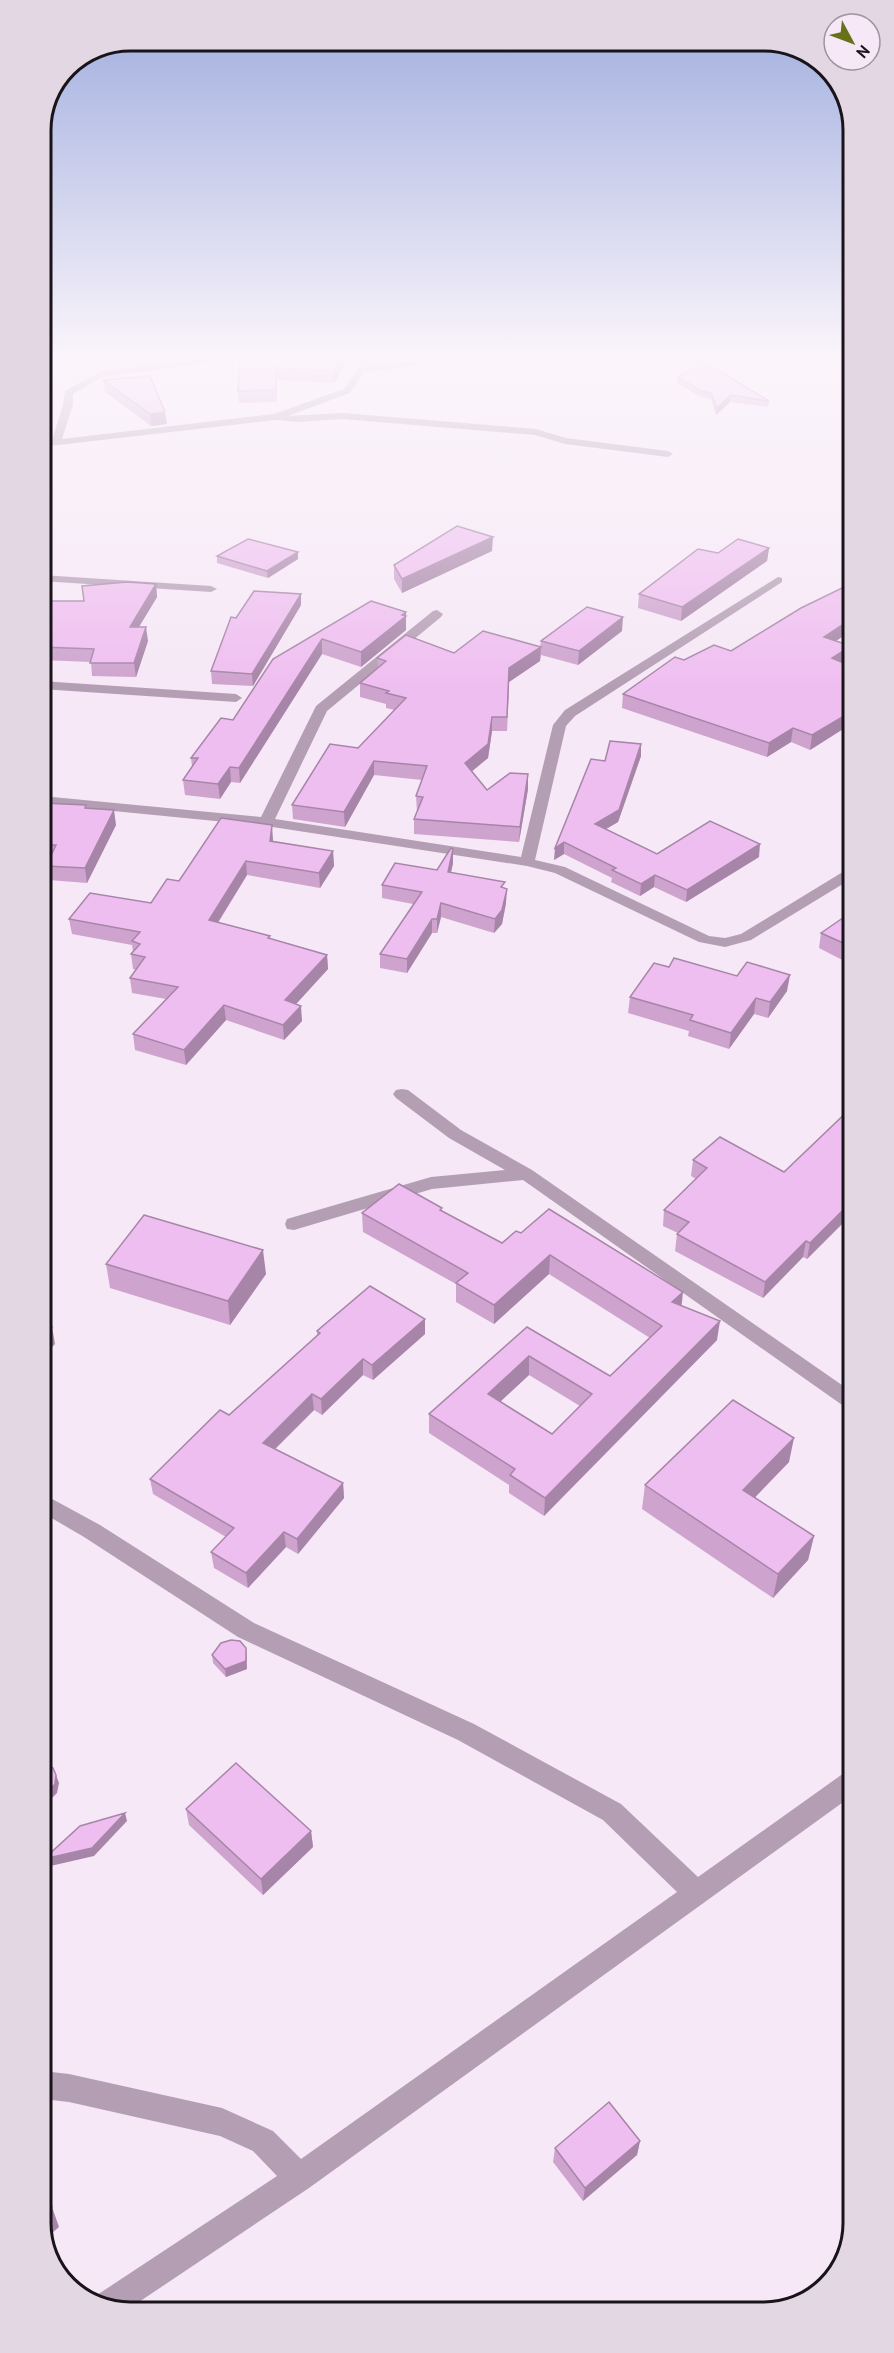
<svg xmlns="http://www.w3.org/2000/svg" width="894" height="2353" font-family="'PT Sans',sans-serif">
	<style>
		.lines { fill: none; stroke-linecap: round; stroke-linejoin: round }
		.minor { fill: #b49eb4; fill-rule: evenodd }
		.wall { fill: #cea3ce; fill-rule: evenodd }
		.shaded-wall { fill: #a785a8 }
		.building { fill: #efbef0; stroke: #a785a8; stroke-width: 1.5; fill-rule: evenodd }
		.rim { fill: none; stroke: #191419; stroke-width: 3 }
	</style>
	<rect width="100%" height="100%" fill="#f6e8f6"/>
	<g class="lines">
		<g class="minor">
			<path d="M203,358H225L220,361L102,377L73,394V405L62,439L274,414L344,389L358,368L367,366L342,358H355L380,365L432,358L411,366L364,372L350,393L288,416L342,413L536,429L566,438L668,451L673,454L668,457L565,444L535,435L342,419L299,422L275,420L41,447V441L52,440L63,405L65,391L100,372Z"/>
			<path d="M41,575L211,586L217,589L211,592L41,581Z"/>
			<path d="M778,577L782,578V582L575,716L566,726L535,860L565,867L709,936L725,938L741,934L846,870L851,869V879L751,940L725,947L699,942L555,873L527,866L266,826L42,804V796L261,817L316,706L433,611L437,610L443,614L441,617L327,711L275,819L521,857L553,725L565,710Z"/>
			<path d="M41,681L236,694L242,698L236,702L41,689Z"/>
			<path d="M402,1089L408,1090L461,1130L532,1170L852,1392V1410L845,1407L523,1180L432,1189L294,1230L287,1229L285,1224L287,1219L431,1177L505,1170L449,1138L396,1098L393,1094L396,1090Z"/>
			<path d="M43,1494L100,1525L254,1623L474,1724L621,1804L698,1877L844,1773L853,1770V1795L309,2188L124,2312L95,2300L97,2295L277,2176L253,2151L220,2136L69,2102L43,2099V2071L69,2074L222,2108L273,2131L301,2159L677,1892L603,1820L458,1740L238,1637L84,1537L43,1513Z"/>
		</g>
	</g>
	<g class="wall">
		<path d="M278,358H346V362L334,383L277,380V402L239,403L238,391Z"/>
		<path d="M699,359L769,401L768,407L730,402L716,415L711,399L701,397L677,383L678,377L699,365Z"/>
		<path d="M103,380L167,424L151,426L105,392Z"/>
		<path d="M769,548L767,561L681,621L638,608L639,594L718,553Z"/>
		<path d="M492,551L402,593L394,579V565Z"/>
		<path d="M217,556L298,559L268,578L217,563Z"/>
		<path d="M156,584L157,597L139,627L148,641L136,677L92,676L91,662L41,660V601H84Z"/>
		<path d="M851,591V631L836,641L851,646L850,660L845,663L851,666V724L810,750L791,742L767,757L622,708L623,694L731,651Z"/>
		<path d="M301,594V605L253,686L212,684L211,671L236,618Z"/>
		<path d="M371,601L406,612V630L361,667L322,654L240,783L231,782L220,799L185,795L183,780L192,766L191,758L233,720L273,659Z"/>
		<path d="M622,631L578,665L541,655L540,661L509,682L507,731H492L488,758L472,771L487,790L528,774V789L519,842L414,834V819L417,811L416,796L422,780L374,775L345,827L293,819L292,805L358,748L395,710L386,708V704L360,697V683L378,668L377,658L540,647L541,641Z"/>
		<path d="M641,744V756L618,822L606,829L657,854L759,857L686,902L654,887L640,896L611,882L612,878L564,854L554,860L605,761Z"/>
		<path d="M42,803L86,805L87,808L116,825L87,883L49,880L46,866L49,859H42Z"/>
		<path d="M273,841L333,851L334,866L320,888L247,875L218,923L270,936V938L327,955L328,969L296,1004L302,1021L284,1040L226,1020L186,1065L135,1050L133,1034L166,999L132,993L130,978L136,970L133,969L131,954L133,952L132,945L72,934L69,919L151,903L179,881Z"/>
		<path d="M453,849V863L451,872L505,888L506,903L502,924L494,933L441,917L437,933H432L407,973L380,968V954L413,904L382,898V885L437,870Z"/>
		<path d="M852,914V965L819,948L821,933Z"/>
		<path d="M669,967L787,991L768,1018L754,1014L729,1049L688,1036L689,1031L628,1013L630,997Z"/>
		<path d="M852,1107V1223L846,1220L807,1259L803,1257L763,1298L675,1251L677,1234L678,1233L663,1226L664,1210L696,1179L691,1176L693,1160L784,1172Z"/>
		<path d="M442,1211L502,1243L516,1231L681,1305L717,1340L544,1516L509,1493V1485L429,1433V1414L527,1327L610,1376L650,1338L549,1274L494,1324L456,1302V1284L363,1232L362,1213ZM529,1375L580,1406L552,1434L500,1402Z"/>
		<path d="M106,1264L266,1274L230,1325L110,1288Z"/>
		<path d="M317,1331L425,1334L373,1380L363,1375L322,1415L314,1410L275,1449L343,1483L344,1498L298,1554L286,1547L248,1588L214,1568L211,1552L226,1537L153,1494L150,1479L229,1415L317,1337Z"/>
		<path d="M789,1462L755,1497L814,1536L808,1560L773,1598L642,1509L645,1485Z"/>
		<path d="M246,1648L247,1669L226,1677L213,1663L212,1655Z"/>
		<path d="M186,1809L311,1831L313,1847L263,1895L189,1825Z"/>
		<path d="M640,2141L637,2155L583,2201L553,2162L555,2148Z"/>
	</g>
	<g class="shaded-wall">
		<path d="M341,358H346V362L334,383V371Z"/>
		<path d="M731,395L730,402L716,415L717,408Z"/>
		<path d="M165,412L167,424L151,426L150,414Z"/>
		<path d="M493,537L492,551L402,593V579Z"/>
		<path d="M769,548L767,561L681,621L682,607Z"/>
		<path d="M298,552V559L268,578L267,571Z"/>
		<path d="M156,584L157,597L131,640L130,627Z"/>
		<path d="M301,594V605L253,686L252,674Z"/>
		<path d="M406,612V630L361,667V652L402,615Z"/>
		<path d="M623,617L622,631L578,665L579,651Z"/>
		<path d="M851,619V631L822,650L824,637Z"/>
		<path d="M146,627L148,641L136,677L134,663Z"/>
		<path d="M322,639V654L240,783L239,768Z"/>
		<path d="M541,647L540,661L509,682L507,731L509,668Z"/>
		<path d="M851,647L850,660L830,672L832,658Z"/>
		<path d="M851,712V724L810,750L812,735Z"/>
		<path d="M492,717V731L488,758L465,777V763Z"/>
		<path d="M793,728L791,742L767,757L769,743Z"/>
		<path d="M641,744V756L618,822L594,836L595,824Z"/>
		<path d="M374,761V775L345,827L344,812Z"/>
		<path d="M230,767L231,782L220,799L218,784Z"/>
		<path d="M528,774V789L519,842L520,827Z"/>
		<path d="M114,810L116,825L87,883L85,868Z"/>
		<path d="M272,825L273,840L271,855L270,841Z"/>
		<path d="M564,842V854L554,860L555,848Z"/>
		<path d="M760,844L759,857L686,902L687,890Z"/>
		<path d="M453,849V863L448,886V872Z"/>
		<path d="M333,851L334,866L320,888L319,873Z"/>
		<path d="M246,861L247,875L210,935L209,920Z"/>
		<path d="M655,875L654,887L640,896L641,884Z"/>
		<path d="M507,889L506,903L502,924L494,933L495,919Z"/>
		<path d="M441,903V917L437,933V919Z"/>
		<path d="M432,919V933L407,973V959Z"/>
		<path d="M327,955L328,969L286,1015L285,1000Z"/>
		<path d="M790,975L787,991L768,1018L770,1002Z"/>
		<path d="M756,998L754,1014L729,1049L731,1033Z"/>
		<path d="M224,1005L226,1020L186,1065L184,1050Z"/>
		<path d="M301,1006L302,1021L284,1040L283,1025Z"/>
		<path d="M849,1204L846,1220L807,1259L810,1243Z"/>
		<path d="M806,1241L803,1257L763,1298L765,1282Z"/>
		<path d="M263,1250L266,1274L230,1325L228,1301Z"/>
		<path d="M550,1255L549,1274L494,1324V1305Z"/>
		<path d="M683,1292L681,1311L672,1302Z"/>
		<path d="M425,1319V1334L373,1380L372,1365Z"/>
		<path d="M720,1321L717,1340L544,1516L545,1498Z"/>
		<path d="M52,1327L55,1344L42,1358V1337Z"/>
		<path d="M529,1356V1375L488,1413V1394Z"/>
		<path d="M363,1359V1375L322,1415L321,1399Z"/>
		<path d="M312,1394L314,1410L265,1459L263,1443Z"/>
		<path d="M794,1438L789,1462L739,1514L743,1490Z"/>
		<path d="M343,1483L344,1498L298,1554L297,1539Z"/>
		<path d="M284,1532L286,1547L248,1588L246,1573Z"/>
		<path d="M814,1536L808,1560L773,1598L778,1574Z"/>
		<path d="M246,1648L247,1669L226,1677L225,1669Z"/>
		<path d="M56,1775L59,1783L57,1793L50,1800L43,1803V1794Z"/>
		<path d="M125,1813L127,1821L94,1856L46,1867L44,1859Z"/>
		<path d="M311,1831L313,1847L263,1895L261,1879Z"/>
		<path d="M640,2141L637,2155L583,2201L585,2188Z"/>
		<path d="M52,2207L59,2227L44,2240V2214Z"/>
	</g>
	<g class="building">
		<path d="M240,358H341L334,371L276,368V390L238,391Z"/>
		<path d="M699,359L769,401L731,395L717,408L711,393L701,391L678,377L701,364Z"/>
		<path d="M150,376L165,412L150,414L103,380Z"/>
		<path d="M457,526L493,537L402,579L394,565Z"/>
		<path d="M248,539L298,552L267,571L217,556Z"/>
		<path d="M738,539L769,548L682,607L639,594L698,549L718,553Z"/>
		<path d="M127,582L156,584L130,627H146L134,663H90L94,649L41,647V601H84L82,586Z"/>
		<path d="M842,588L851,591V619L824,637L851,646L832,658L851,666V712L812,735L793,728L769,743L623,694L675,657L684,660L714,645L731,651L801,608Z"/>
		<path d="M254,591L301,594L252,674L211,671L231,617L236,618Z"/>
		<path d="M371,601L406,612L402,615L406,616L361,652L322,639L239,768L230,767L218,784L183,780L198,758H191L221,718L233,720L273,659Z"/>
		<path d="M587,607L623,617L579,651L541,641Z"/>
		<path d="M483,631L541,647L509,668L507,717H492L488,744L465,763L487,790L510,773L528,774L520,827L414,819L423,797L416,796L427,766L374,761L344,812L292,805L330,744L358,748L406,698L386,693L389,691L360,683L386,661L377,658L406,635L454,653Z"/>
		<path d="M610,741L641,744L619,810L595,824L657,854L710,821L760,844L687,890L655,875L641,884L612,870L616,868L564,842L555,848L591,759L605,761Z"/>
		<path d="M42,803L86,805L85,808L114,810L85,868L46,866L56,845H42Z"/>
		<path d="M221,818L272,825L270,841L333,851L319,873L246,861L209,920L270,936L268,938L327,955L285,1000L301,1006L283,1025L224,1005L184,1050L133,1034L178,987L130,978L145,957L131,954L140,944L132,941L140,932L69,919L90,893L151,903L167,879L179,881Z"/>
		<path d="M451,848L453,849L448,872L505,882L501,887L507,889L502,910L495,919L441,903L437,919H432L407,959L380,954L422,892L382,885L395,863L437,870Z"/>
		<path d="M850,913L852,914V947L821,933Z"/>
		<path d="M674,958L737,976L747,962L790,975L770,1002L756,998L731,1033L690,1020L693,1015L630,997L654,963L669,967Z"/>
		<path d="M852,1107V1205L849,1204L810,1243L806,1241L765,1282L677,1234L689,1222L664,1210L707,1168L693,1160L720,1137L784,1172Z"/>
		<path d="M399,1184L442,1208L440,1210L502,1243L516,1231L521,1233L549,1209L683,1292L672,1302L720,1321L545,1498L510,1475L515,1469L429,1414L527,1327L610,1376L662,1326L550,1255L494,1305L456,1283L468,1273L362,1213ZM529,1356L592,1394L552,1434L488,1394Z"/>
		<path d="M144,1215L263,1250L228,1301L106,1264Z"/>
		<path d="M370,1286L425,1319L372,1365L363,1359L321,1399L312,1394L263,1443L343,1483L297,1539L284,1532L246,1573L211,1552L234,1528L150,1479L220,1410L229,1415L320,1333L317,1331Z"/>
		<path d="M42,1324L52,1327L42,1337Z"/>
		<path d="M733,1400L794,1438L743,1490L814,1536L778,1574L645,1485Z"/>
		<path d="M231,1640L240,1641L246,1648V1661L225,1669L212,1655L221,1643Z"/>
		<path d="M43,1763H46L53,1768L56,1775L55,1784L48,1792L43,1794Z"/>
		<path d="M236,1763L311,1831L261,1879L186,1809Z"/>
		<path d="M125,1813L92,1848L44,1859L80,1826Z"/>
		<path d="M609,2102L640,2141L585,2188L555,2148Z"/>
		<path d="M44,2196L52,2207L44,2214Z"/>
	</g>
	<linearGradient id="sky" x2="0" y2="1"><stop stop-color="#9eacde"/><stop offset="0.52" stop-color="#fbf5fb"/><stop offset="1" stop-color="#fbf5fb" stop-opacity="0"/></linearGradient>
	<rect width="894" height="687" fill="url(#sky)"/>
	<path d="M0 0H894V2353H0ZM130 51H764A79 79 0 0 1 843 130V2223A79 79 0 0 1 764 2302H130A79 79 0 0 1 51 2223V130A79 79 0 0 1 130 51Z" fill="#e4d7e4" fill-rule="evenodd"/>
	<path class="rim" d="M130 51H764A79 79 0 0 1 843 130V2223A79 79 0 0 1 764 2302H130A79 79 0 0 1 51 2223V130A79 79 0 0 1 130 51Z"/>
	<g transform="translate(852 42) rotate(131)"><circle r="28" fill="#f6e8f6" stroke="#9e939e" stroke-width="1.5"/>
	<path d="M0-4.5L10 22L0 15L-10 22Z" fill="#67711a"/>
	<text y="-9" font-size="16" font-weight="bold" text-anchor="middle" fill="#191419">N</text>
	</g>
</svg>
